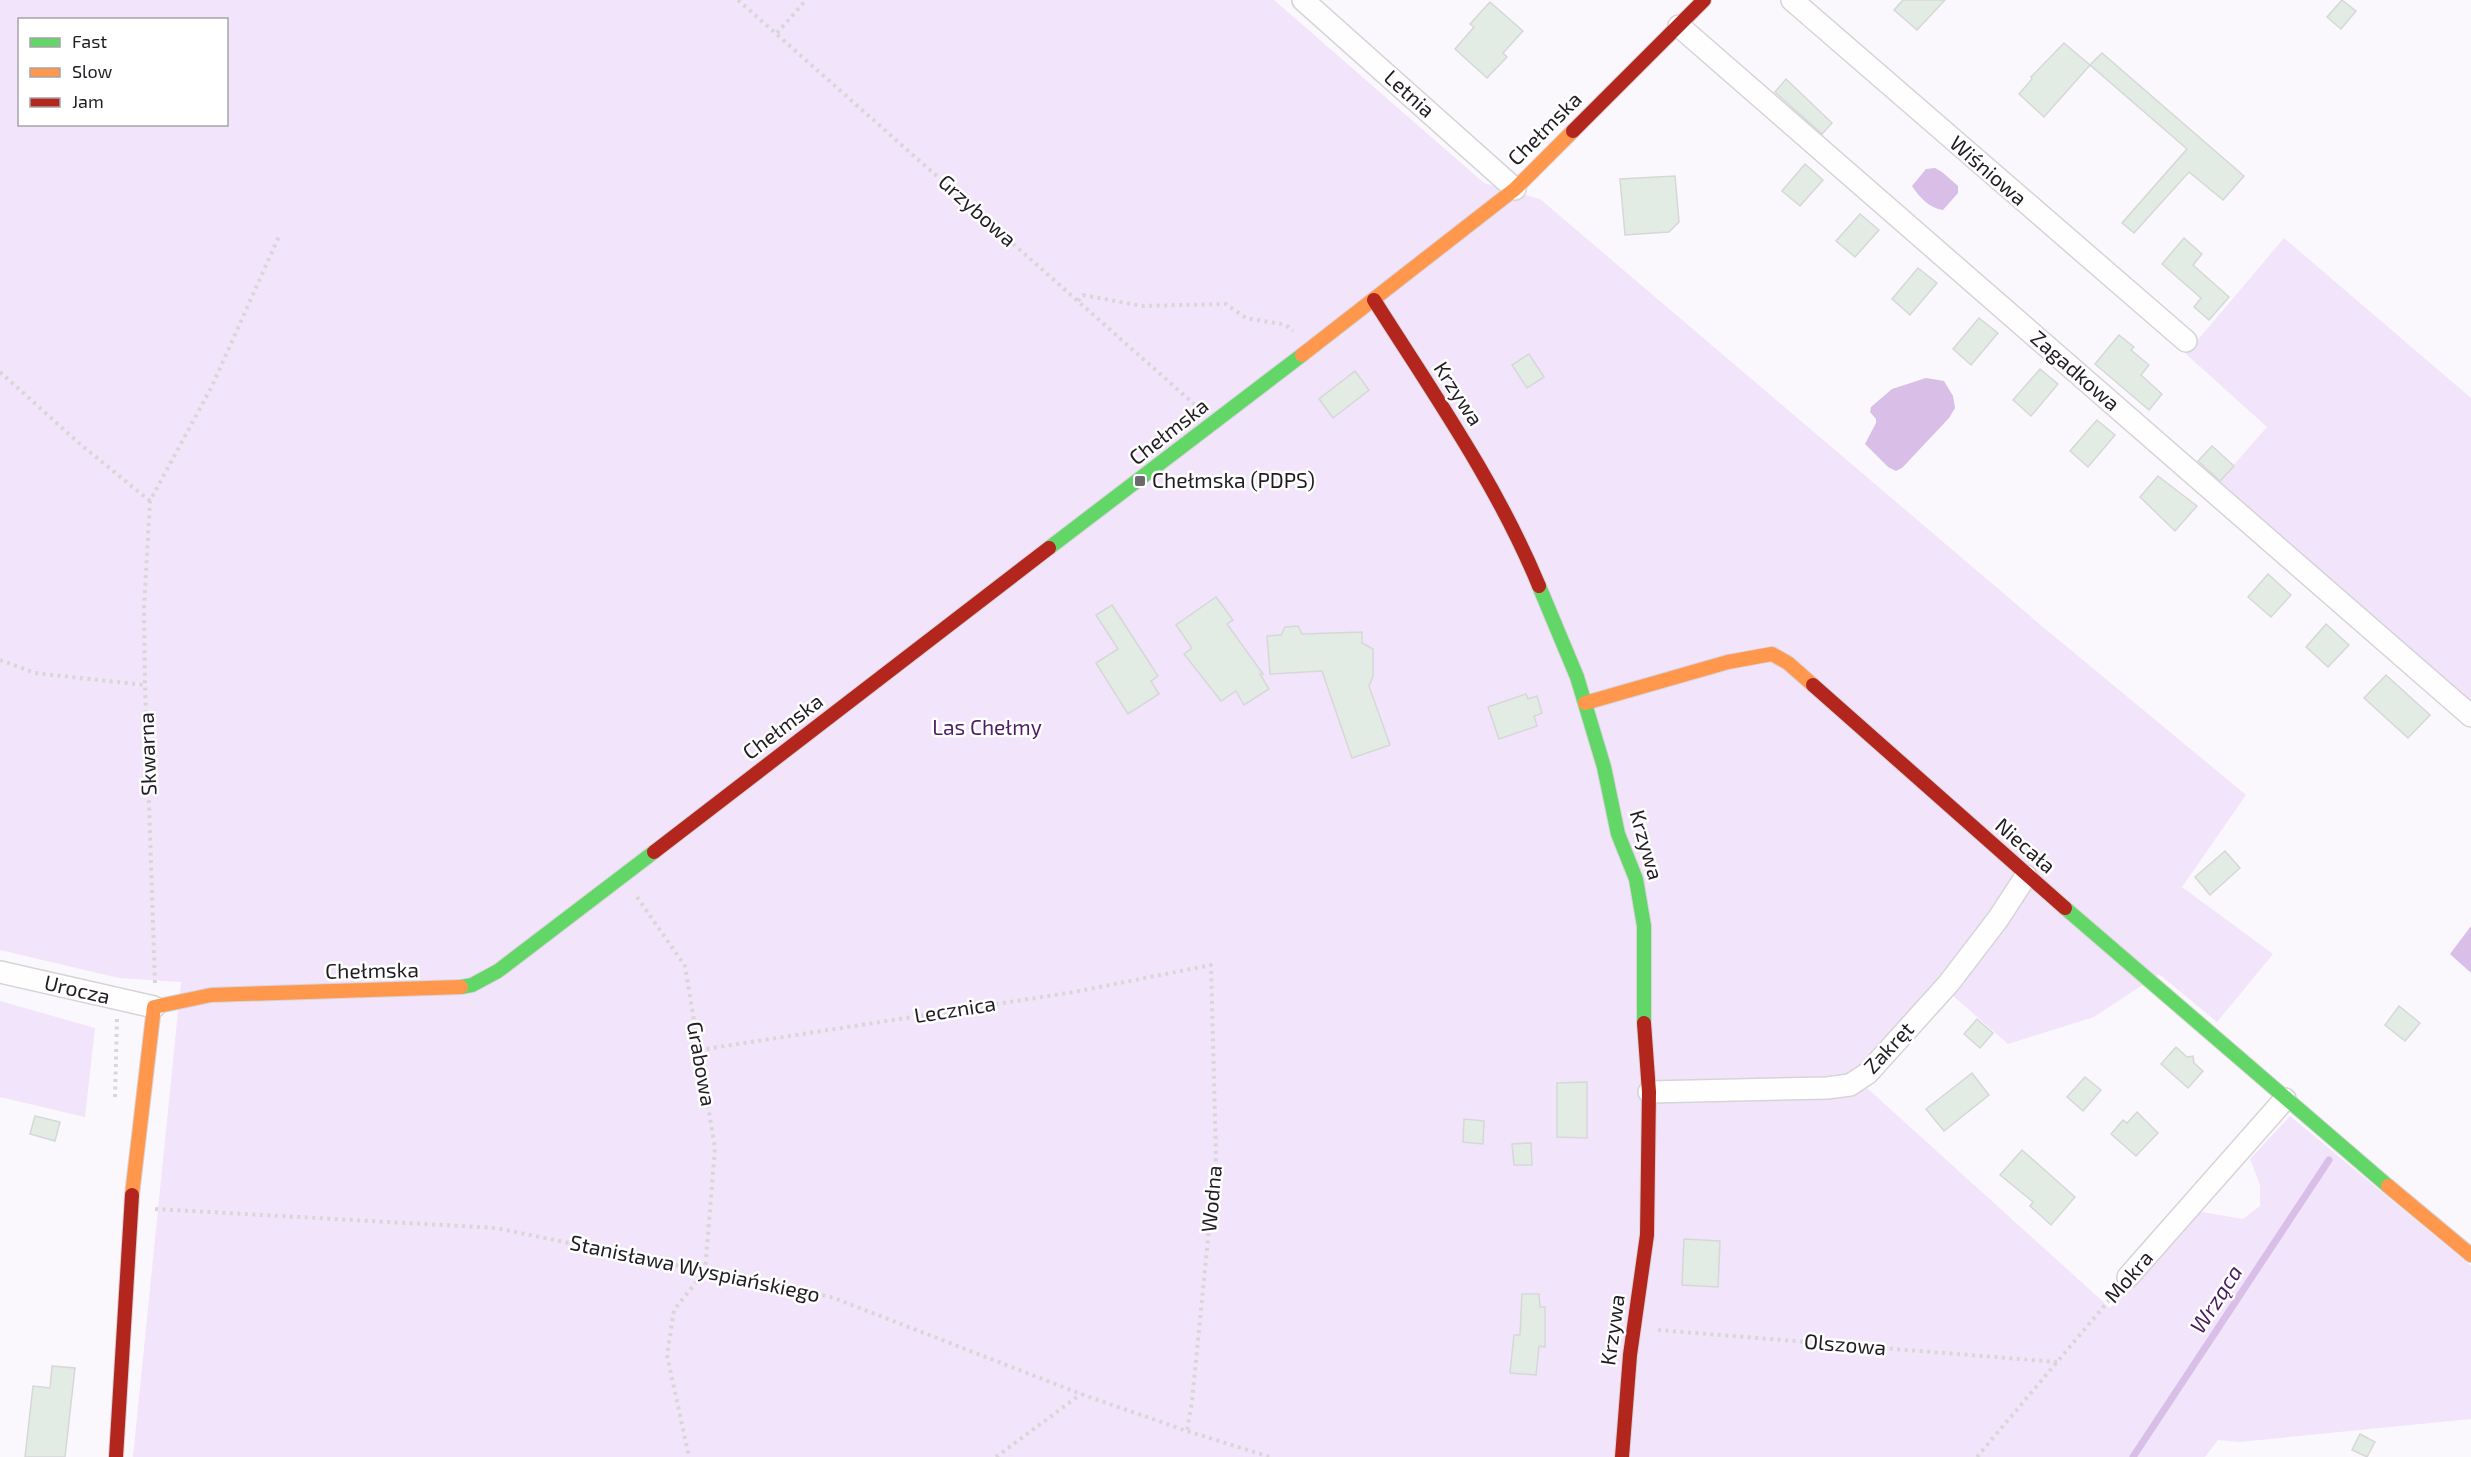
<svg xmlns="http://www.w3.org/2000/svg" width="2471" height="1457" font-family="'Exo 2',sans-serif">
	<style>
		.green { fill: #f2e4fa; fill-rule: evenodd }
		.water { fill: #d9bee8 }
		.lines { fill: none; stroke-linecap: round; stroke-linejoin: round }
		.stream { stroke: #d9bee8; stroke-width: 7 }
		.building { fill: #e2ece4; stroke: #d6d8d7; stroke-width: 1.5 }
		.street-casing { stroke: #d7d4d8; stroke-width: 24 }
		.fast-casing { stroke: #d7d4d8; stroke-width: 16 }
		.slow-casing { stroke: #d7d4d8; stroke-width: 16 }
		.jam-casing { stroke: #d7d4d8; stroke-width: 16 }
		.path { stroke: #d7d7d7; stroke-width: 4; stroke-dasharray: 3 4.5; stroke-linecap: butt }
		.street { stroke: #fefeff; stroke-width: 21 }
		.fast { stroke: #63d668; stroke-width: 14 }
		.slow { stroke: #ff974d; stroke-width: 14 }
		.jam { stroke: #b3261e; stroke-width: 14 }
		.poi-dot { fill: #6c696e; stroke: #fff; stroke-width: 2 }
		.labels { text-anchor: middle; stroke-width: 5; stroke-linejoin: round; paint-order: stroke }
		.street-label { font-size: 21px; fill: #201c22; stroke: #fff }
		.poi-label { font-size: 21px; fill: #201c22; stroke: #fff; text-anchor: start }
		.park-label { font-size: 21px; fill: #4d1e63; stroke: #fff }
		.water-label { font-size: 22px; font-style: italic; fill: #4a1b5f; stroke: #fff }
	</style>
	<rect width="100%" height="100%" fill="#faf8fc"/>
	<g class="green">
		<path d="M0,0H1274L1484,183L1540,199L2043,627L2246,795L2182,887L2273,954L2217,1022L2159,974L2094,1017L2008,1044L1951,994L1867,1088L2110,1308L2196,1211L2243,1219L2260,1206V1185L2250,1159L2290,1116L2471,1266V1419L2239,1442L2218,1440L2205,1457H133L181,982L119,978L0,950ZM20,20H226V124H20Z"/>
		<path d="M2284,238L2471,398V701L2216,485L2267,427L2186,354Z"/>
		<path d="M0,1001L95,1028L85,1117L0,1097Z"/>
	</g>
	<g class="water">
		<path d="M1935,168L1942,172L1958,186V193L1943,210C1929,208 1920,198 1912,186L1926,169Z"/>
		<path d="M1926,378L1944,381L1953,396L1955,408L1949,418L1902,468L1896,471L1888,467L1865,444L1876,423V419L1870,412L1871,407L1892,389Z"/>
		<path d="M2471,926V973L2450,954Z"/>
	</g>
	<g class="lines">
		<path class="stream" d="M2133,1457L2329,1160"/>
	</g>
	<g class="building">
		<path d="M1903,0H1945L1917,30L1894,10Z"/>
		<path d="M2342,0L2356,11L2341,29L2327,17Z"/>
		<path d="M1490,2L1523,31L1503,53L1507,57L1487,78L1455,49L1474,27L1470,24Z"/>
		<path d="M2064,43L2090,65L2044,117L2019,94L2032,79L2031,77Z"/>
		<path d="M2102,53L2244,176L2223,200L2189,172L2134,233L2122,223L2187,149L2090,65Z"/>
		<path d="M1786,79L1832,123L1822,134L1775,92Z"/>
		<path d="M1805,164L1823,180L1800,206L1782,191Z"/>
		<path d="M1675,176L1679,222L1669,232L1625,235L1620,179Z"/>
		<path d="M1860,214L1879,230L1855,257L1836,241Z"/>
		<path d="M2184,238L2202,254L2193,265L2229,297L2209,320L2194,307L2201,298L2162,264Z"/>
		<path d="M1918,268L1937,283L1910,315L1892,299Z"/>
		<path d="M1979,318L1998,333L1971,365L1953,349Z"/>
		<path d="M2119,335L2134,347L2131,350L2149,365L2141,375L2162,394L2149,410L2095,364Z"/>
		<path d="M1529,354L1544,377L1527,388L1512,365Z"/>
		<path d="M2040,369L2058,384L2031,416L2013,400Z"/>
		<path d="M1355,371L1369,390L1333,418L1319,399Z"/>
		<path d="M2097,420L2115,435L2088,467L2070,451Z"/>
		<path d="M2212,446L2234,466L2220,481L2198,461Z"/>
		<path d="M2158,476L2197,506L2175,531L2140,497Z"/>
		<path d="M2268,574L2291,595L2271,617L2248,597Z"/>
		<path d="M1216,597L1233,620L1227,624L1263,674H1260L1269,689L1244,705L1236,691L1221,701L1184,654L1192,648L1176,625Z"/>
		<path d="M1112,605L1158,676L1151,681L1159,694L1128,714L1096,663L1118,649L1096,615Z"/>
		<path d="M2326,624L2349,645L2328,667L2306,647Z"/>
		<path d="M1298,626L1302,634L1362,632V643L1373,649V676L1369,686L1390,745L1352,758L1322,671L1270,674L1267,636L1281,635L1285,627Z"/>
		<path d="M2386,675L2430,715L2408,738L2364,698Z"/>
		<path d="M1526,694L1528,699L1537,696L1542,713L1534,716L1537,726L1499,739L1488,707Z"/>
		<path d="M2225,851L2240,868L2210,895L2195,877Z"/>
		<path d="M2399,1006L2420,1023L2405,1041L2385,1025Z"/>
		<path d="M1977,1019L1993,1033L1980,1048L1964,1034Z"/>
		<path d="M2176,1047L2187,1057L2193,1056L2194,1063L2203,1071L2188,1088L2161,1064Z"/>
		<path d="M1972,1073L1989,1095L1944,1131L1926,1109Z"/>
		<path d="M2085,1077L2101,1090L2083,1111L2067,1097Z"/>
		<path d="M1587,1082V1138L1557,1137V1083Z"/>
		<path d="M2137,1112L2158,1133L2136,1156L2111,1134L2123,1120L2127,1123Z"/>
		<path d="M35,1116L60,1122L55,1141L30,1134Z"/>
		<path d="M1464,1119L1484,1121L1483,1144L1463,1142Z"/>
		<path d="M1531,1143L1532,1165H1514L1512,1144Z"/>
		<path d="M2022,1150L2075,1197L2051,1225L2030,1206L2033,1202L2000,1175Z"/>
		<path d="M1684,1239L1720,1241L1718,1287L1682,1285Z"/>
		<path d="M1522,1294H1539L1540,1307H1545V1347L1539,1346L1536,1375L1510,1373L1514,1335H1520Z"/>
		<path d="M52,1366L75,1368L65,1457H25L33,1386L50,1388Z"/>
		<path d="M2360,1434L2375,1442L2367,1457L2352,1450Z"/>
	</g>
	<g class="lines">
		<g class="street-casing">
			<g id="street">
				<path d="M1303,0L1515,189"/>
				<path d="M1792,0L2186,341"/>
				<path d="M1679,26L2471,716"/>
				<path d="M0,972L154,1007"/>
				<path d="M1649,1092L1827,1088L1850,1085L1868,1073L1949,983L1998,919L2026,876"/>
				<path d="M2128,1277L2285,1099"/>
			</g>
		</g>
		<g class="fast-casing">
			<g id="fast">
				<path d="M1049,548L1302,355"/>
				<path d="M1539,586L1577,677L1604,767L1618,834L1636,879L1644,926V1023"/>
				<path d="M2065,908L2388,1186"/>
				<path d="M461,987L472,985L498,971L654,852"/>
			</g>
		</g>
		<g class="slow-casing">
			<g id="slow">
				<path d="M1302,355L1515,189L1573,131"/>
				<path d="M1585,703L1728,662L1772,654L1788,663L1813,685"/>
				<path d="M2388,1186L2471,1255"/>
				<path d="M132,1195L154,1007L211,995L461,987"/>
			</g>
		</g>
		<g class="jam-casing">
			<g id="jam">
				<path d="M1573,131L1704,0"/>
				<path d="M1374,300C1433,393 1497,484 1539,586"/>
				<path d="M1813,685L2065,908"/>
				<path d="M654,852L1049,548"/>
				<path d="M116,1457L132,1195"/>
				<path d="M1622,1457L1630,1355L1647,1235L1649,1092L1644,1023"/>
			</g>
		</g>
		<g class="path">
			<path d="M738,0L1194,404"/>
			<path d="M777,33L806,0"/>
			<path d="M1078,301L1083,295L1142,306L1226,304L1246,318L1286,325L1293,331"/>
			<path d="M0,372L80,444L150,501"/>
			<path d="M0,660L35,673L145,685"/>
			<path d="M637,897L685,966L715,1148L705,1271L674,1310L667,1355L689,1457"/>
			<path d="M155,983L145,685L144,608L150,501L212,386L280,234"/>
			<path d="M699,1050L1074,992L1211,965L1216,1158L1192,1401L1187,1431"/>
			<path d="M115,1097L117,1018"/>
			<path d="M155,1209L496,1228L705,1271L737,1274L834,1298L1081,1394L1187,1431L1270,1457"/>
			<path d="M1658,1330L2057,1362"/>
			<path d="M996,1457L1081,1394"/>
			<path d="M1977,1457L2116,1292"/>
		</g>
		<use href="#street" class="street"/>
		<use href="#fast" class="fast"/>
		<use href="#slow" class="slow"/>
		<use href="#jam" class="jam"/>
	</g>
	<rect class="poi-dot" x="1134" y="475" width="12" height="12" rx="3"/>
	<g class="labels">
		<g class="street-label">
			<text transform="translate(1409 94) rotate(42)" y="7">Letnia</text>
			<text transform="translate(1545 129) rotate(-45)" y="7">Chełmska</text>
			<text transform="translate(1988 171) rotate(41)" y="7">Wiśniowa</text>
			<text transform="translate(977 211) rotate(42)" y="7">Grzybowa</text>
			<text transform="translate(2075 371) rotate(41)" y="7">Zagadkowa</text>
			<text transform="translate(1458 394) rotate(57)" y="7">Krzywa</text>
			<text transform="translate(1169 432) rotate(-38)" y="7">Chełmska</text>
			<text transform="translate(783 727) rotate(-37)" y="7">Chełmska</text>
			<text transform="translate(148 754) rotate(-92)" y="7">Skwarna</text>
			<text transform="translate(1646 845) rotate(74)" y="7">Krzywa</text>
			<text transform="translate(2025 846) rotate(41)" y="7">Niecała</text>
			<text transform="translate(372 971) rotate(-1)" y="7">Chełmska</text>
			<text transform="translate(77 990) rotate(13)" y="7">Urocza</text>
			<text transform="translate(955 1010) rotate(-9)" y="7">Lecznica</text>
			<text transform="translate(1889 1048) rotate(-47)" y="7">Zakręt</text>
			<text transform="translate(701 1064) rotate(80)" y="7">Grabowa</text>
			<text transform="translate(1212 1199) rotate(-85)" y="7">Wodna</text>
			<text transform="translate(695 1269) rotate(12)" y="7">Stanisława Wyspiańskiego</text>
			<text transform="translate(2129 1277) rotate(-49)" y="7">Mokra</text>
			<text transform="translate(1613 1330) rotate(-82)" y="7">Krzywa</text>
			<text transform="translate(1845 1345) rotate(5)" y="7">Olszowa</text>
		</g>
		<g class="poi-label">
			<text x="1152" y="488">Chełmska (PDPS)</text>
		</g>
		<g class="park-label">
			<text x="987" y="735">Las Chełmy</text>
		</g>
		<g class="water-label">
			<text transform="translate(2216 1299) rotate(-57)" y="8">Wrząca</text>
		</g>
	</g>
	<rect x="18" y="18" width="210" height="108" fill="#ffffff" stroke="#a6a4a7" stroke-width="1.5"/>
	<rect x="30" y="38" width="30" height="9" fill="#63d668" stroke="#a6a4a7" stroke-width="1.5"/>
	<text x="72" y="48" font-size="18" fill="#201c22">Fast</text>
	<rect x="30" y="68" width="30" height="9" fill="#ff974d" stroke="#a6a4a7" stroke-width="1.5"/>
	<text x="72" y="78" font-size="18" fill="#201c22">Slow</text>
	<rect x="30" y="98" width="30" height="9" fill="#b3261e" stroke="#a6a4a7" stroke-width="1.5"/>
	<text x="72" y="108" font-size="18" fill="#201c22">Jam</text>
</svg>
